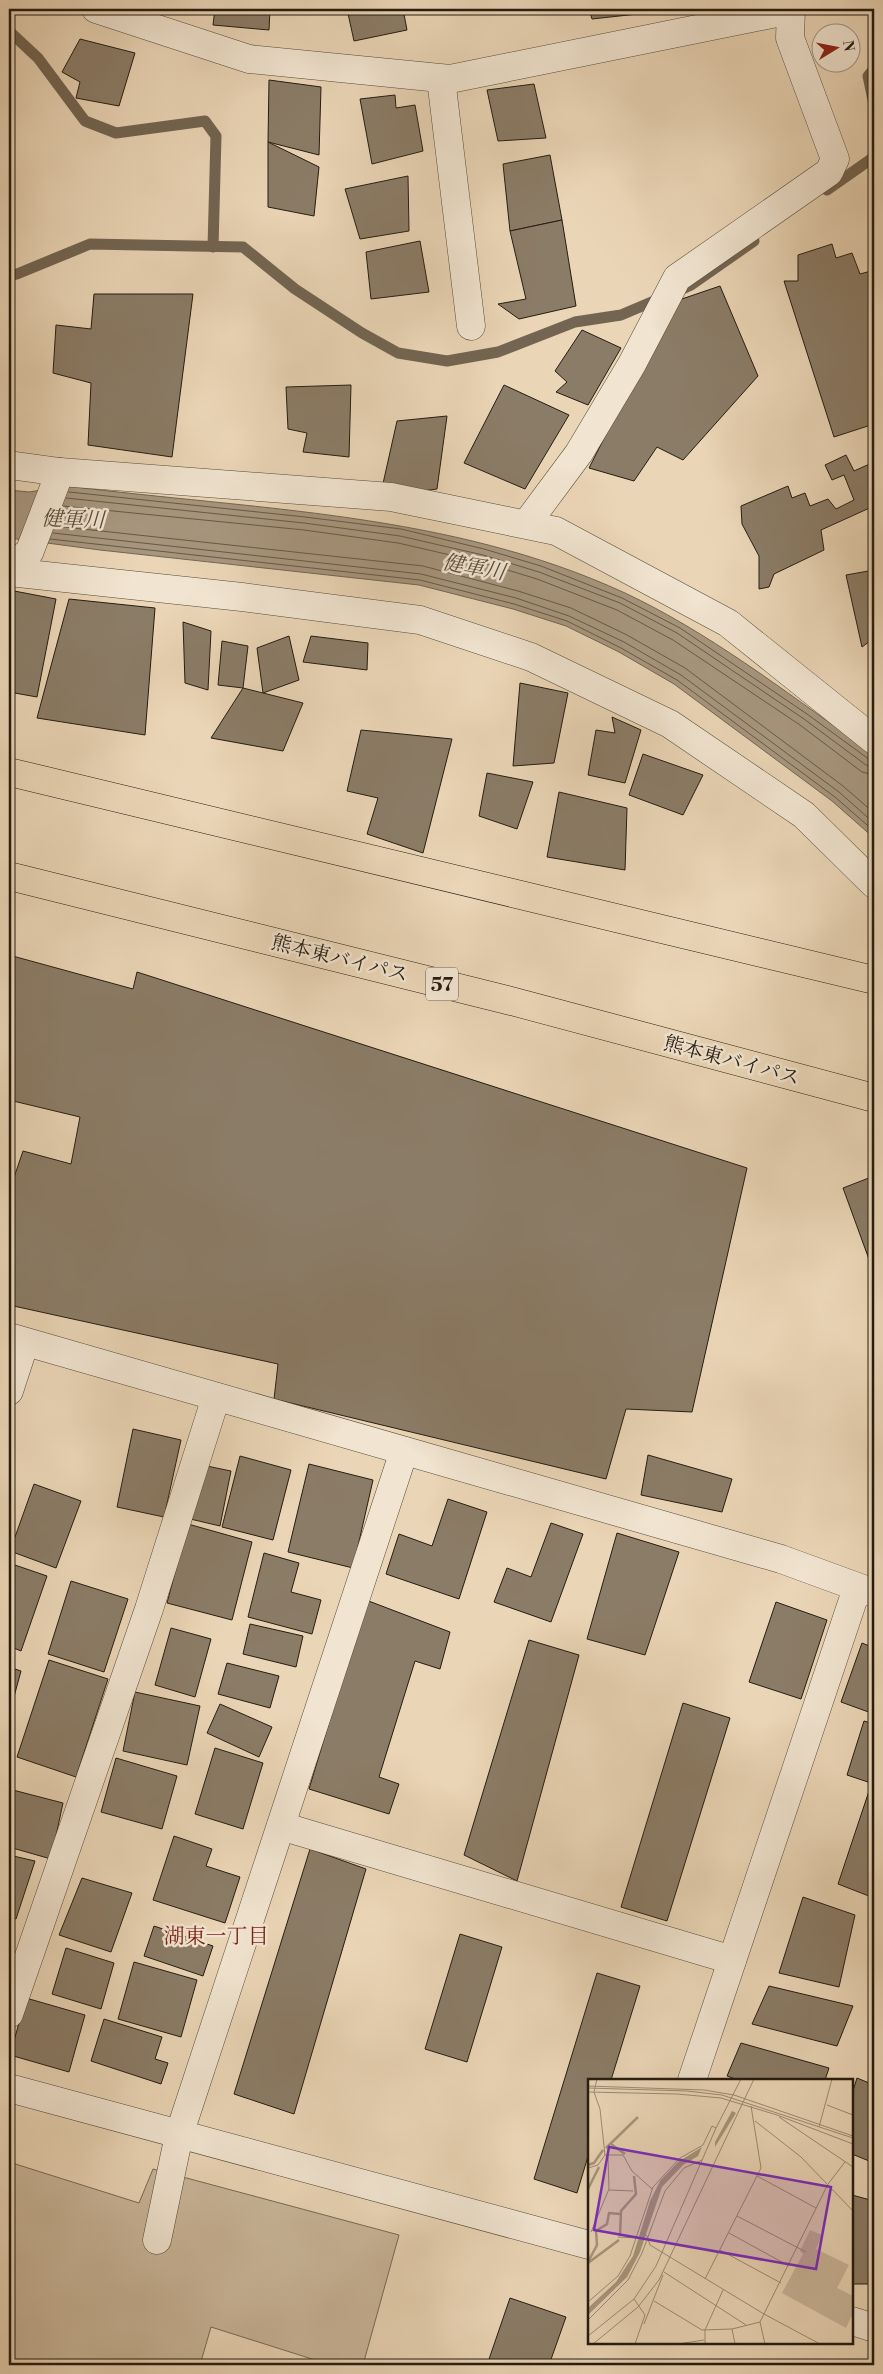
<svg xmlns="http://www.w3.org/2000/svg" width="883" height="2374" font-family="'Libre Bodoni','Noto Serif JP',serif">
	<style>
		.green { fill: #c9b69a; stroke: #776956 }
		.water { fill: #a7967e; stroke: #736552 }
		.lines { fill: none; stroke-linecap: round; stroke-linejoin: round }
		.shore { stroke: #665948; stroke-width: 1 }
		.stream { stroke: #736552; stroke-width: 11 }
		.building { fill: #8b7c67; stroke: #251c11 }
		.minor-casing { stroke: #564a3a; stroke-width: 29 }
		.highway-casing { stroke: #251c11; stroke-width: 29 }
		.minor { stroke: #f1e4d0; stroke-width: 28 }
		.highway { stroke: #ead5b6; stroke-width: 28 }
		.labels { text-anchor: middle; stroke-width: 5; stroke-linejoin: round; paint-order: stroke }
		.shield { fill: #f1e4d0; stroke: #62584a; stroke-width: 1 }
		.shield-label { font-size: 19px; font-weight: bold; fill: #251c11 }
		.street-label { font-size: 20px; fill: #251c11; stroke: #f1e4d0 }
		.water-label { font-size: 21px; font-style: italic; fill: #594d3d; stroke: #f1e4d0 }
		.neighbourhood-label { font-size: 21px; fill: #7a1f14; stroke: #f1e4d0 }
		.inset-river { fill: none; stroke: #a7967e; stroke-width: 2.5 }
		.inset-road { fill: none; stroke: #9b8b74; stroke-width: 1 }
		.view { fill: #7b2cbf; fill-opacity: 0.15; stroke: #7b2cbf; stroke-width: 2.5 }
		.inset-edge { fill: none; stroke: #251c11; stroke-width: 2.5 }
	</style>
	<rect width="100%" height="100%" fill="#ead5b6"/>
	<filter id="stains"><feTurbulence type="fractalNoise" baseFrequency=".004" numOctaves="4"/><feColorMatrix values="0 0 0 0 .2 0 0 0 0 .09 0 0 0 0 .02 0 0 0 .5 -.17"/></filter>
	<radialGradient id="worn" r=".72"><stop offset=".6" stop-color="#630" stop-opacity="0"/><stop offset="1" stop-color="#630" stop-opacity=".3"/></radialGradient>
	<path class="green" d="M9,2162L139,2203L153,2169L399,2235L363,2365H331L211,2327L200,2365H9Z"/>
	<path class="water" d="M67,486C256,510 449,512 625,593C708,632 783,690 858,743L874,757V838L832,801L674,684L619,652L566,626L513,609L419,585L100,550L9,538V490L29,492Z"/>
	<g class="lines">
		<g class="shore">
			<path d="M69,492L305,517L401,529L484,549L541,566L622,598L680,628L807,714L870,760L874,761"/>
			<path d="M66,498L304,523L400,536L483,555L539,572L620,603L677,633L804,719L866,765L874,767"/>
			<path d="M63,506L304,530L398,543L481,562L537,579L617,610L673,640L800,725L862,772L874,775"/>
			<path d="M55,526L423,566L518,591L571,608L627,635L685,668L843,786L874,813"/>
			<path d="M53,533L421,574L516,598L569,616L624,642L681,675L839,792L874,823"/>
			<path d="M50,539L420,580L514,604L567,621L621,648L677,680L835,797L874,831"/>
		</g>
		<g class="stream">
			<path d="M9,31L38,58L85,121L116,133L205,121L216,136L213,247"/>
			<path d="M874,69L868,76L874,105"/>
			<path d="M827,190L874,157"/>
			<path d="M9,275L17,274L90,244L243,247L295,289L362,333L398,353L447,361L498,352L575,322L621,315L661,298"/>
			<path d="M678,291L691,285L754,241"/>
		</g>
	</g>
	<g class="building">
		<path d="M215,9H270L269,30L213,25Z"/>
		<path d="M347,9H403L407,30L354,41Z"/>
		<path d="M589,9H683L592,19Z"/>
		<path d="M80,39L135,53L119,106L76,98L80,82L62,72Z"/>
		<path d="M269,80L321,87L319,155L268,142Z"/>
		<path d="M534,84L546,138L498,141L487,90Z"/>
		<path d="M395,95L396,108L415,105L423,151L372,164L360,99Z"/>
		<path d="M268,142L319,167L314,216L268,207Z"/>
		<path d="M550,155L562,220L510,231L503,164Z"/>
		<path d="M408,176L409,231L360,239L345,189Z"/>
		<path d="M562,220L576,306L519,319L498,304L526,299L510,231Z"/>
		<path d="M420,241L429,292L371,299L366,252Z"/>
		<path d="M832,244L836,258L852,253L860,274L871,271L874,282V424L834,437L784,281H798V255Z"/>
		<path d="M720,286L758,376L683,460L657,447L634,481L589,468L673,302Z"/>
		<path d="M94,294H193L172,457L88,445L91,383L53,373L56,325L91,329Z"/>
		<path d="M582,330L621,348L588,405L556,392L567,382L555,371Z"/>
		<path d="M351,385L349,457L303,452L307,433L288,429L286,387Z"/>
		<path d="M504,385L569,415L525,489L464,463Z"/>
		<path d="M447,416L437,489L380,497L397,421Z"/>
		<path d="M846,455L854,471L874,462V506L821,530L824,550L774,574L769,587L759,589V556L742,524L741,506L788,486L792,498L805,493L810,506L828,499L836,509L854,500L844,475L832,480L825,465Z"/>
		<path d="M874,570V638L862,647L846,575Z"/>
		<path d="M9,590L56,599L37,697L9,692Z"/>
		<path d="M69,599L155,608L145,735L37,718Z"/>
		<path d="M183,622L211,631L208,690L185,683Z"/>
		<path d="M289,636L299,680L263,693L257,648Z"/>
		<path d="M311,636L368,643L367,670L303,662Z"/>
		<path d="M222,641L248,646L243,688L218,685Z"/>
		<path d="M520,683L568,693L554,763L513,766Z"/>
		<path d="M243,688L303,703L283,751L211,738Z"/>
		<path d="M612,717L641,730L625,783L588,775L596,730L615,733Z"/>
		<path d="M361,730L452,739L423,853L367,834L378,798L347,791Z"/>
		<path d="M643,754L703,775L683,815L629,795Z"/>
		<path d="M487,773L533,782L517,829L479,816Z"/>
		<path d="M559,792L627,808L625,870L547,857Z"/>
		<path d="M9,955L133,989L137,972L747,1168L692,1412L626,1409L606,1479L274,1399L278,1364L9,1305V1192L23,1151L71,1164L80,1117L9,1100Z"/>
		<path d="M874,1176V1273L843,1188Z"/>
		<path d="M133,1429L181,1440L164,1517L117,1507Z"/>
		<path d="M648,1455L732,1479L722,1512L641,1495Z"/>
		<path d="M240,1456L291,1470L273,1540L222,1527Z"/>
		<path d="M197,1464L231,1471L220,1526L186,1518Z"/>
		<path d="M309,1464L373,1480L353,1568L288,1552Z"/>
		<path d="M34,1484L81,1501L56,1568L10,1551Z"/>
		<path d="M448,1499L487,1512L459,1599L386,1574L399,1534L432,1546Z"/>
		<path d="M551,1523L583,1534L551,1622L494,1602L507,1568L531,1577Z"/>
		<path d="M188,1524L252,1542L232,1620L167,1603Z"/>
		<path d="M617,1533L679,1552L645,1655L587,1639Z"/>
		<path d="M264,1553L299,1563L291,1592L321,1600L312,1634L248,1617Z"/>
		<path d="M9,1563L47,1576L21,1651L9,1646Z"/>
		<path d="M71,1581L128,1599L104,1672L48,1654Z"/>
		<path d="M366,1600L450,1632L440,1669L415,1661L379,1777L399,1784L389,1814L309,1789Z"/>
		<path d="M776,1602L827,1620L801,1699L749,1682Z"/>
		<path d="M250,1624L303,1636L296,1667L243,1654Z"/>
		<path d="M171,1628L211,1639L195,1697L155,1685Z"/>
		<path d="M529,1640L579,1655L517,1881L464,1855Z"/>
		<path d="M862,1643L874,1648V1714L841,1702Z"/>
		<path d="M49,1660L108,1679L76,1777L17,1757Z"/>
		<path d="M227,1663L279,1676L270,1708L218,1694Z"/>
		<path d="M9,1667L21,1671L9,1715Z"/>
		<path d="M135,1692L200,1706L187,1765L123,1751Z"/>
		<path d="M683,1703L730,1718L667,1921L621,1907Z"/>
		<path d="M220,1704L272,1727L259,1757L207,1733Z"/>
		<path d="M864,1721L874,1724V1784L847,1775Z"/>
		<path d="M215,1748L263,1763L243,1829L195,1814Z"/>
		<path d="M116,1758L177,1776L162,1829L101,1812Z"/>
		<path d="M9,1789L63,1803L51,1859L9,1847Z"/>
		<path d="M869,1791L874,1793V1898L838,1884Z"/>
		<path d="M174,1836L212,1849L206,1866L240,1877L225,1923L153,1900Z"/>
		<path d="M310,1849L366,1869L294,2114L234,2094Z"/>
		<path d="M9,1855L35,1861L16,1919L9,1916Z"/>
		<path d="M82,1878L132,1893L111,1952L59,1935Z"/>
		<path d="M803,1897L855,1915L839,1987L779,1973Z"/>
		<path d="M154,1926L213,1946L203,1976L144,1956Z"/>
		<path d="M460,1934L502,1947L467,2062L425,2049Z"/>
		<path d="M66,1948L114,1963L101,2009L52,1994Z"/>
		<path d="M134,1962L197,1980L181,2037L118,2019Z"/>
		<path d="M597,1973L640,1986L611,2080H589V2153L577,2193L534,2179Z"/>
		<path d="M769,1986L853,2006L837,2046L752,2024Z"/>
		<path d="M26,1998L85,2015L69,2072L10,2055Z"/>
		<path d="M104,2019L162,2037L155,2059L168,2063L161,2084L91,2061Z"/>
		<path d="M741,2043L829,2068L825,2080H738L727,2076Z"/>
		<path d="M857,2078L874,2085V2163L852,2154V2094Z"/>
		<path d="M852,2195L874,2201V2281L869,2284H852Z"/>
		<path d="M510,2298L566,2317L549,2365H487Z"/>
	</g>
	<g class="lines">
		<g class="minor-casing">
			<g id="minor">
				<path d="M96,9L249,59L450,79L791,10"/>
				<path d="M441,79L471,326"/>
				<path d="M9,465L60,472L391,497L556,531L728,623L874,740"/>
				<path d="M527,523L579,453L632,364L677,278L829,172L835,159L790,38L791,9"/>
				<path d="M9,565L29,553L60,472"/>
				<path d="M9,572L242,597L420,620L531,657L670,724L804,815L874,884"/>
				<path d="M9,1337L781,1559L874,1593"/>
				<path d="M9,1391L25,1342"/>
				<path d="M281,1826L732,1960"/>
				<path d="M9,2014L149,1609L216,1397"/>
				<path d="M692,2080L857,1588"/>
				<path d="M9,2088L589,2245"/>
				<path d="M157,2240L179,2135L404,1451"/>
				<path d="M852,2321L874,2328"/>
			</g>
		</g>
		<g class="highway-casing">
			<g id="highway">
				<path d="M9,772L874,980"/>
				<path d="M9,876L515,1002L874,1098"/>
			</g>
		</g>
		<use href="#minor" class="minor"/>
		<use href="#highway" class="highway"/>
	</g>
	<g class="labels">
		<rect class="shield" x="426" y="967.5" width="32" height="33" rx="4"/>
		<g class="shield-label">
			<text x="442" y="991">57</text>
		</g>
		<g class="street-label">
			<text transform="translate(340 958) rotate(14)" y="7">熊本東バイパス</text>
			<text transform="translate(732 1060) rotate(15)" y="7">熊本東バイパス</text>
		</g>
		<g class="water-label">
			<text transform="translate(73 519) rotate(2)" y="7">健軍川</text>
			<text transform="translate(474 567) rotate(10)" y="7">健軍川</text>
		</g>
		<g class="neighbourhood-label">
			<text x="216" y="1943">湖東一丁目</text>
		</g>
	</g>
	<g transform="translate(588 2079)">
		<rect width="265" height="265" fill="#ead5b6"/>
		<path d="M222,151L234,156L228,170L261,186L249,209L265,217V234L258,249L194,214L215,175L212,172Z" fill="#c9b69a"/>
		<path d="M144,32L148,34L127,68V63ZM114,68L110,77L95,86L74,108L52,173L39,198L0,236V229L28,203L45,177L62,122L72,102L90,83Z" fill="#a7967e"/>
		<path class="inset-river" d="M23,65L37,75M18,69L50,38M0,86L6,84L15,71M0,110L11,88M32,157L33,132L48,115L46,97M0,183L9,166L8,152L19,145L21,134L32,135M0,184L31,161"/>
		<path class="inset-road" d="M9,0L6,13L12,30L17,76H35L44,92L64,110M0,7L116,11L146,16L265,57M0,9L99,12L134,16L265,59M0,13L89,15L133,19L189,36L265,65M239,26L265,36M191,38L265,88M167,42L213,78L265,132M231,48L244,0M0,89L10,86L17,76M169,97L228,129M21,111L45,112M149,137L218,173M3,153L21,110L20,77M52,153L59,157L62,166L176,235L232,265M141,154L201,187M30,158L50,159M132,171L193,204M76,193L158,246M117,200L173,89L163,27M46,220L57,236L47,265M66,222L114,251L144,250L172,243M0,223L30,197L42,177L65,108L92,79L115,66L124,47L128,49M0,241L40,201L54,174L77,112L96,89L114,81M56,245L75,196M144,250L147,265M0,257L46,220L68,187L128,49L153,0M5,265L50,228L71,201L166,0M90,265L116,261M117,265V251L135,211M177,265L172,243L240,105L257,83"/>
		<path class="view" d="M21,68L243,108L228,190L6,151Z"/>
		<rect width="265" height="265" class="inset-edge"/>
	</g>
	<rect width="883" height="2374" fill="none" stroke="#ead5b6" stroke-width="30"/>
	<rect x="10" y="10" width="863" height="2354" fill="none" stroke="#251c11" stroke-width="2.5"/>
	<rect x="15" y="15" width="853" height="2344" fill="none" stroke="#251c11"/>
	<g transform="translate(836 48) rotate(80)"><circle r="24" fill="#f1e4d0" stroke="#9f9484"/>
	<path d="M0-4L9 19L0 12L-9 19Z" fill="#8f2418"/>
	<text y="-8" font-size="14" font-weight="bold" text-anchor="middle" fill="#251c11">N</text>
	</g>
	<rect width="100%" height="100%" filter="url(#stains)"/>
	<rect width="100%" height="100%" fill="url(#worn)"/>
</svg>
